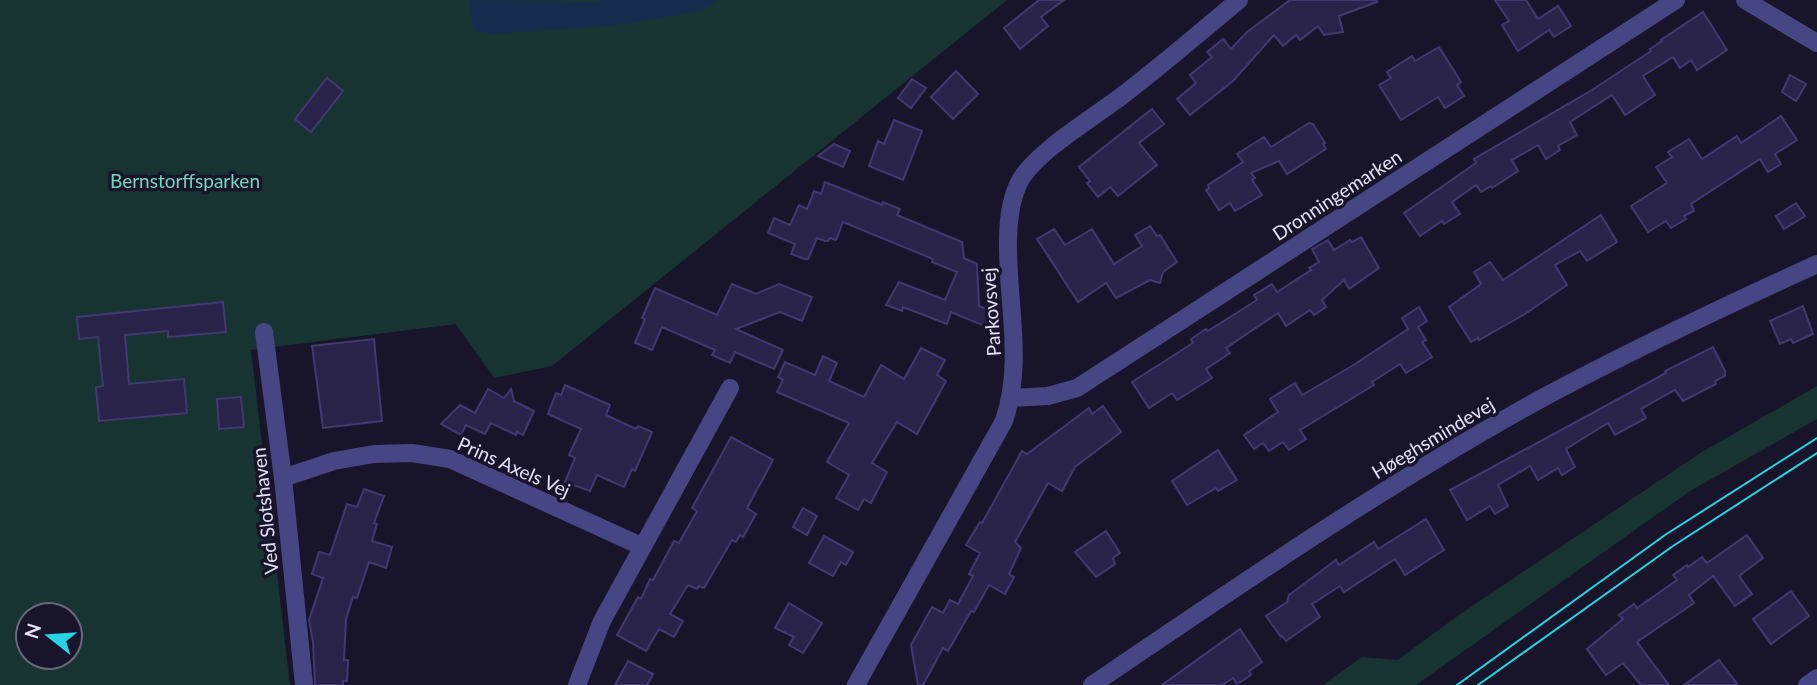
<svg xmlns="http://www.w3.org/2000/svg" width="1817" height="685" font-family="Lato,sans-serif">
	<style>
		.green { fill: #183432; fill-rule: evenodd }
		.water { fill: #162c4d }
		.building { fill: #2a2349; stroke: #423872; stroke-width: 2 }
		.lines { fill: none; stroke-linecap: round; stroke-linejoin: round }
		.minor { stroke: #474684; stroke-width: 18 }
		.tram { stroke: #25d5e5; stroke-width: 2 }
		.labels { text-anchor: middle; stroke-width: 7; stroke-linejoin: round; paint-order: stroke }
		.park-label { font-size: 19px; fill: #75d4bb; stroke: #18152a }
		.street-label { font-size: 19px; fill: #e4e2fb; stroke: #18152a }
	</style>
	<rect width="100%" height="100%" fill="#18152a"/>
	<g class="green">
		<path d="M0,0H1007L552,366L494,378L456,324L251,350L290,685H0ZM28,615H70V657H28Z"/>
		<path d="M1817,386V419L1690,491L1416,685H1323L1362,657L1398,660L1456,617L1702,452Z"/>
	</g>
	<path class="water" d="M469,0L598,2L603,0H718L701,11L619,25L494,34L476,31L471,19Z"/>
	<g class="building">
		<path d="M1039,0H1064L1041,17L1048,26L1020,49L1004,28Z"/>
		<path d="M1290,0H1377V2L1339,16L1343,32L1324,35L1318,26L1300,40L1296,35L1283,46L1274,35L1233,81L1190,115L1177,99L1196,83L1190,75L1212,57L1207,52L1223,39L1231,49L1247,32Z"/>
		<path d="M1495,0H1526L1538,19L1558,6L1571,26L1554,37L1549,30L1518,51L1502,25L1509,21Z"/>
		<path d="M1703,12L1727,50L1697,70L1691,60L1680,68L1673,57L1643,76L1655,95L1625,115L1612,95L1570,122L1577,135L1558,146L1560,150L1546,159L1538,145L1512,160L1518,171L1492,188L1491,186L1481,192L1476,185L1452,202L1460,214L1444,224L1442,221L1420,236L1404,213L1466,170L1476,163L1474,159L1592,90L1651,51L1650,49L1662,41L1661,40Z"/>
		<path d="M1439,47L1461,82L1457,85L1464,96L1445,108L1438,97L1401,120L1379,85L1391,78L1387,72L1412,56L1415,61Z"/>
		<path d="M956,71L978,94L953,119L931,97Z"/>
		<path d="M1790,75L1806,84L1796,101L1782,92Z"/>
		<path d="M327,78L343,91L311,132L295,119Z"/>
		<path d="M912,79L926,88L911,108L898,98Z"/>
		<path d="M1152,109L1164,124L1139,143L1157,165L1118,196L1110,187L1098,197L1087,183L1090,181L1079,167Z"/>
		<path d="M1781,116L1797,140L1775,154L1781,164L1768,172L1760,159L1691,204L1694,211L1684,216L1686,219L1671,228L1666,221L1648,232L1631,206L1667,183L1656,167L1672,157L1668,152L1689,139L1702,159L1737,136L1741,143Z"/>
		<path d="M894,120L922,131L903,180L869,166L878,141L884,144Z"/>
		<path d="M1309,123L1313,124L1325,143L1323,144L1326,149L1287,174L1279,161L1251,173L1255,178L1252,180L1262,195L1235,211L1230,203L1219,210L1206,190L1209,188L1208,185L1243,162L1237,154L1264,137L1271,147Z"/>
		<path d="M834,144L850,151L843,167L818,156Z"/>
		<path d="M825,182L882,205L883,202L900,209L897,215L962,242L964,258L977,264L979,306L993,312L987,327L951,312L947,324L903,307L902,311L886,305L899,282L945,300L957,272L932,262L933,259L843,222L836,240L830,238L828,241H825L817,238L808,259H805L791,254L795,244L768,233L774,218L790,225L799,205L807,209L814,191L821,194Z"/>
		<path d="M1796,203L1805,216L1784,229L1776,216Z"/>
		<path d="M1601,215L1617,242L1587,261L1580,251L1555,265L1567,285L1525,314L1479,340L1478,338L1471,342L1449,307L1481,284L1474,272L1490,262L1503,280Z"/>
		<path d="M1150,226L1157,236L1160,235L1177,262L1163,272L1160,283L1150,280L1116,298L1106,283L1078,302L1037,239L1054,229L1065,245L1092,229L1114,264L1142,246L1135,235Z"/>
		<path d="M1361,237L1379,268L1349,289L1344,280L1322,300L1326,307L1314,315L1310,310L1286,326L1278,313L1226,348L1230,353L1206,369L1212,378L1177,400L1172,393L1149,408L1132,382L1193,343L1191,339L1206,329L1208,331L1257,300L1254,295L1272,284L1277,292L1311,270L1309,268L1319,262L1312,249L1314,248L1328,240L1334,250L1350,240L1352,242Z"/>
		<path d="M732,284L756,294L779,284L812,297L802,321L780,312L736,329L783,350L774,369L735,352L730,363L712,355L715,350L662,327L652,350L635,343L645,319L642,318L655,288L717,315Z"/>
		<path d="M223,302L226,332L168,337V331L125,335L129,384L184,379L187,413L99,421L96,387L103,386L98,337L79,339L77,317Z"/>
		<path d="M1803,306L1813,334L1793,343L1791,339L1780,344L1770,321Z"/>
		<path d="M1419,307L1427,321L1418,327L1426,340L1422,342L1432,357L1406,373L1400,364L1372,382L1374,385L1300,430L1306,439L1289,450L1283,442L1269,451L1263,443L1254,449L1244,435L1278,412L1270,399L1295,383L1302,395L1352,366L1408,329L1402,318Z"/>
		<path d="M374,339L382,421L323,428L312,346Z"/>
		<path d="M1713,347L1725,371V376L1715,381L1716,384L1683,401L1675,390L1641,409L1646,418L1615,435L1608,423L1566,449L1575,467L1562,475L1558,468L1538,480L1530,466L1498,485L1508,506L1495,514L1490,506L1467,520L1450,490L1587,416L1666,373L1665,371Z"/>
		<path d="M921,348L945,360L937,375L946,381L917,434L897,422L872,463L887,472L871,503L864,499L858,510L836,498L849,475L827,462L849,423L777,392L783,380L778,377L785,362L815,375L823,356L837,363L829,381L864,397L881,365L904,379Z"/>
		<path d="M565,385L610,405L606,415L636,429L638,426L652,432L635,471L632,469L624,487L597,475L590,491L565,482L575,458L569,455L581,429L548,414L556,393L561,395Z"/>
		<path d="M488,389L504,398L511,389L514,401L534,411L523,435L517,432L516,435L491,423L485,434L466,425L461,435L441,424L460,405L475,413Z"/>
		<path d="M241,397L244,427L219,429L217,399Z"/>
		<path d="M1103,406L1121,432L1075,467L1062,491L1048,483L1015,542L1021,548L1009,574L1014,577L1005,594L989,585L974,612L971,611L948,651L943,648L923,685H918L911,645L932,607L943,613L950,600L958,604L973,576L969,574L980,553L966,545L980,522L982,523L1022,451L1027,454L1089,408L1092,414Z"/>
		<path d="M731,437L773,460L747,508L756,514L743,537L740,535L736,542L732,540L704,588L699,586L697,589L688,585L670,614L683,621L674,637L659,629L646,651L617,635L638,597L641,599L650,579L653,580L674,541L679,543L697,511L692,508Z"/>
		<path d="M1218,450L1237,480L1218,491L1216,488L1187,505L1172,481Z"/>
		<path d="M364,489L384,496L374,523L377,524L372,541L392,547L386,568L369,562L357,598L353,597L346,619L344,660H348L347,681H343V685H315L313,642L309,620L323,578L312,574L319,552L330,555L347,504L357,507Z"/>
		<path d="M803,508L817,516L807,535L793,527Z"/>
		<path d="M1426,519L1444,550L1405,575L1395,559L1344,592L1340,586L1312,604L1320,617L1286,641L1282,636L1281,637L1266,616L1287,602L1289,595L1336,560L1339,565L1374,542L1378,549Z"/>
		<path d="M1106,531L1120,553L1113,558L1115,564L1096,577L1075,552Z"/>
		<path d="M1747,535L1763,558L1739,576L1752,594L1735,606L1713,576L1689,595L1694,603L1637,642L1669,685H1641L1623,663L1606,675L1587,649L1623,619L1619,615L1634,604L1637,608L1677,580L1673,575L1687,565L1688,567L1702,557L1707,563Z"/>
		<path d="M824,536L853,552L846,565L841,562L833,576L809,563Z"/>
		<path d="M1791,591L1809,616L1771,644L1753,619Z"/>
		<path d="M789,603L822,623L803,653L789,645L794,637L775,628Z"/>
		<path d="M1240,629L1262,662L1249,671L1251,675L1237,684L1233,678L1222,685H1162Z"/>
		<path d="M1719,660L1738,685H1684Z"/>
		<path d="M628,661L653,674L647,685H615Z"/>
	</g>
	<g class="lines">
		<g class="minor">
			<path d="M1745,0L1817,43"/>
			<path d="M264,332L283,478L304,685"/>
			<path d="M1012,398L1048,396L1077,388L1676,0"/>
			<path d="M283,478L334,461L374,454L412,453L450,459L641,546"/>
			<path d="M577,685L602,621L730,388"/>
			<path d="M856,685L1004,421C1024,361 1007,303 1008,241C1008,222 1011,196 1021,179C1038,151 1091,119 1119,98C1160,67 1199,33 1239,0"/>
			<path d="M1092,685C1238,586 1383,486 1537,401C1629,351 1723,307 1817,264"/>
			<path d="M1807,685L1817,678"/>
		</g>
		<g class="tram">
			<path d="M1457,685L1665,535L1817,438"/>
			<path d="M1478,685L1673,546L1817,453"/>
		</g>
	</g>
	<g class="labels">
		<g class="park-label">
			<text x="185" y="188">Bernstorffsparken</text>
		</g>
		<g class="street-label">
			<text transform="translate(1337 195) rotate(-33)" y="7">Dronningemarken</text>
			<text transform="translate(991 312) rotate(-94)" y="7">Parkovsvej</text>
			<text transform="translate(1433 438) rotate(-31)" y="7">Høeghsmindevej</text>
			<text transform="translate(514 467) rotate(24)" y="7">Prins Axels Vej</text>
			<text transform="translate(265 511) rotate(-96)" y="7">Ved Slotshaven</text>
		</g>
	</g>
	<g transform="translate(49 636) rotate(287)"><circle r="33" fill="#18152a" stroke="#6a677e" stroke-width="2"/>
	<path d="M0-5L12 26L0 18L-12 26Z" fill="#25d5e5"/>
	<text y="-10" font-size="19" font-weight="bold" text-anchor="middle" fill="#e4e2fb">N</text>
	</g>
</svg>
